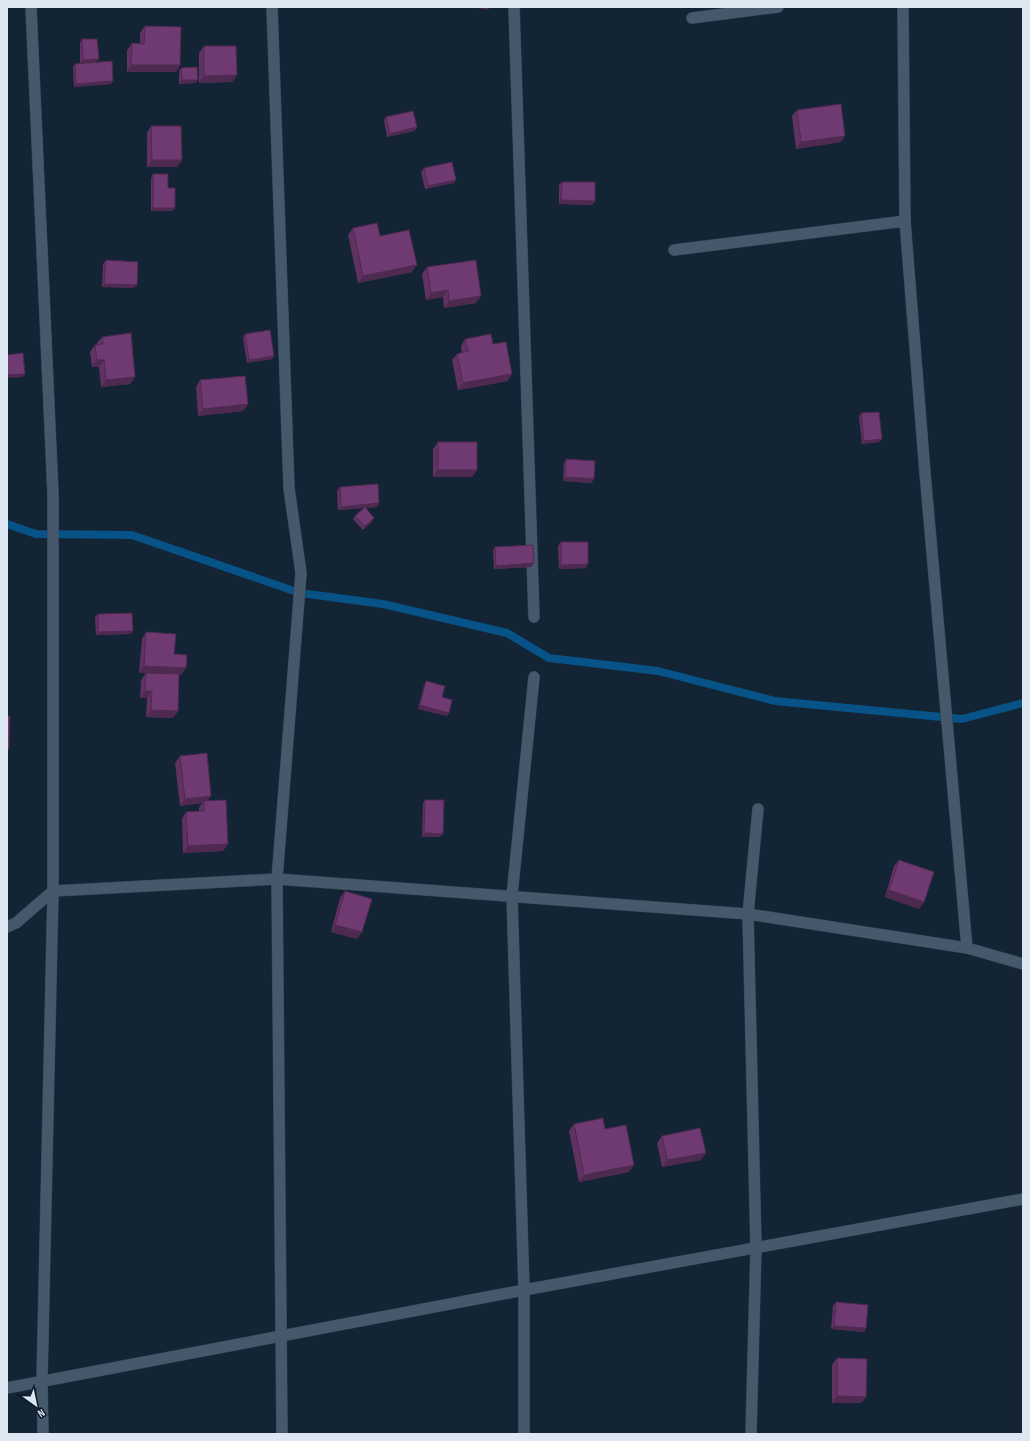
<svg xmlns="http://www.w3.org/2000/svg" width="1030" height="1441" font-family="'Sofia Sans Condensed',sans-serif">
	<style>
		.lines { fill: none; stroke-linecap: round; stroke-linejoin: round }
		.stream { stroke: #075286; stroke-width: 8 }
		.minor-casing { stroke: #36414f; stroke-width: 12 }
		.minor { stroke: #46586b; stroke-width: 11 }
		.wall { fill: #5f3262 }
		.shaded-wall { fill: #4e2950 }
		.building { fill: #6f3a72; stroke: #4e2950 }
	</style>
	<rect width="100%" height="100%" fill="#132434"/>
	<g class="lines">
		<path class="stream" d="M7,524L36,534L132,535L300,593L383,604L507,633L549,658L658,671L775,701L962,719L1023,703"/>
		<g class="minor-casing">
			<g id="minor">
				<path d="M31,7L53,494V891L42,1381L43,1434"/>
				<path d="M272,7L289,488L301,573L277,879L282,1434"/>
				<path d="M514,7L534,617"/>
				<path d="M903,7L905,221L925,473L967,948"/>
				<path d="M692,18L778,7"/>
				<path d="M674,250L905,221"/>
				<path d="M7,927L16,923L53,891L277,879L748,914L967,948L1023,964"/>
				<path d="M7,1388L524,1290L1023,1199"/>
				<path d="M524,1434V1290L512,896L534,677"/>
				<path d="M751,1434L756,1248L748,914L758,809"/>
			</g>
		</g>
		<use href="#minor" class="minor"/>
	</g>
	<g class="wall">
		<path d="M145,26L180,65L176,72H127V50L132,43H140V33Z"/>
		<path d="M82,39L97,62L111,84L74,87L73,67L75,64L80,63V43Z"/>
		<path d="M204,46L237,75L232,82L199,83V53Z"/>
		<path d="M181,68L195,83L179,84V71Z"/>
		<path d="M1023,87V127L1022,88Z"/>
		<path d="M797,110L841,142L796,149L792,116Z"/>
		<path d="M386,117L417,127L414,131L387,137L384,120Z"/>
		<path d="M151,126L182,160L177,167H147V133Z"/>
		<path d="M424,168L454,183L425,189L421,172Z"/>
		<path d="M153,174L168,188L173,211H151V178Z"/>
		<path d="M562,182L595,201L592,205L559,204V185Z"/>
		<path d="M353,228L380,236L412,272L358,283L348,235Z"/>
		<path d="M106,260L134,288L102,287L103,264Z"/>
		<path d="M427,267L476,303L444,308L443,297L426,300L422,274Z"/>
		<path d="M245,334L274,356L272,359L247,363L243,338Z"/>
		<path d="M102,337L135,377L130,384L101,387L99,367H92L90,352L95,345H97V343Z"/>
		<path d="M465,339L493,344L508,381L458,390L452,360L457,354L462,353L461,346Z"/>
		<path d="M200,380L248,404L243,411L198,416L196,387Z"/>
		<path d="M861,413L879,442L862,444L859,417Z"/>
		<path d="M438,442L477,470L472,477H433V449Z"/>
		<path d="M566,459L594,479L591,483L563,481L564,463Z"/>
		<path d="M340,487L377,507L366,508L372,522L363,530L353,519L355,516L364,508L338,510L337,491Z"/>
		<path d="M561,542L586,568L559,569L558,546Z"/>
		<path d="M495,547L534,563L531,567L494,569L493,550Z"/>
		<path d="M98,614L131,634L96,635L95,617Z"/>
		<path d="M146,632L174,654L181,675H179L178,711L173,718L146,717L147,698H140L141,680L146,673H147H139L142,639Z"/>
		<path d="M426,681L442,697L447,716L418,709L424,685Z"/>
		<path d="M180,756L208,801L228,844L223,851L183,853L182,819L186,812L199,811V808L202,803L180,806L175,763Z"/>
		<path d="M425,800L440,837H422L423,803Z"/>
		<path d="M899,860L919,909L885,897L894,866Z"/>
		<path d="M345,891L357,939L331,932L340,898Z"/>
		<path d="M574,1124L605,1129L634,1165L629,1172L579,1182L569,1131Z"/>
		<path d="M662,1136L701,1160L662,1167L657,1143Z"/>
		<path d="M836,1302L866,1328L864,1332L831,1329L833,1306Z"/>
		<path d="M837,1358L866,1397L861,1403H832V1365Z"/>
	</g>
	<g class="shaded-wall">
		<path d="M474,7H490L488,10Z"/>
		<path d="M99,59L96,63H80L83,60Z"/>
		<path d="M131,65H180L176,72H127Z"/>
		<path d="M237,75L232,82L199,83L204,76Z"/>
		<path d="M182,80H198L195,83L179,84Z"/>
		<path d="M113,81L111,84L74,87L76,84Z"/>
		<path d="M417,127L414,131L387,137L390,134Z"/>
		<path d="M845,136L841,142L796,149L801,142Z"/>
		<path d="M152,160H182L177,167H147Z"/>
		<path d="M456,180L454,183L425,189L428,186Z"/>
		<path d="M561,200L595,201L592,205L559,204Z"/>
		<path d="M153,208H175L173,211H151Z"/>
		<path d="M417,265L412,272L358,283L363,276Z"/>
		<path d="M104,284L137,285L134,288L102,287Z"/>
		<path d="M448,290L443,297L426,300L431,293Z"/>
		<path d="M481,296L476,303L444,308L449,301Z"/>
		<path d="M274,356L272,359L247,363L249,360Z"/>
		<path d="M97,360H104L99,367H92Z"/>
		<path d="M25,374L22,377L7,378V375Z"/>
		<path d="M512,374L508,381L458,390L463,383Z"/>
		<path d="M135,377L130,384L101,387L106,380Z"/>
		<path d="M248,404L243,411L198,416L203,409Z"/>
		<path d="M882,439L879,442L862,444L864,441Z"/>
		<path d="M438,470H477L472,477H433Z"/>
		<path d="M565,477L594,479L591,483L563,481Z"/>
		<path d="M379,503L377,507L338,510L341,507Z"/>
		<path d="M374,518L372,522L363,530L365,526Z"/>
		<path d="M534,563L531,567L494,569L496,566Z"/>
		<path d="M588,564L586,568L559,569L561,565Z"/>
		<path d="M133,631L131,634L96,635L98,632Z"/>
		<path d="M144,666L186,668L181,675L139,673Z"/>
		<path d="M145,691H152L147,698H140Z"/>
		<path d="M420,705L449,713L447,716L418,709Z"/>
		<path d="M151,710L178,711L173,718L146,717Z"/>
		<path d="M211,796L206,803L204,801L202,803L180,806L185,799Z"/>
		<path d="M424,833L443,834L440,837H422Z"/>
		<path d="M228,844L223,851L183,853L188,846Z"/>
		<path d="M889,890L924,902L919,909L885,897Z"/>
		<path d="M335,925L362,932L357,939L331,932Z"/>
		<path d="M706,1153L701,1160L662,1167L667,1160Z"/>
		<path d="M634,1165L629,1172L579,1182L584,1175Z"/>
		<path d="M834,1326L866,1328L864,1332L831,1329Z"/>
		<path d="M837,1396L866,1397L861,1403H832Z"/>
	</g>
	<g class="building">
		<path d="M145,26L181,27L180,65H131L132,43L144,44Z"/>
		<path d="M82,39H97L99,59L83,60Z"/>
		<path d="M204,46H236L237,75L204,76Z"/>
		<path d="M112,61L113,81L76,84L75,64Z"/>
		<path d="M197,67L198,80H182L181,68Z"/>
		<path d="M841,104L845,136L801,142L797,110Z"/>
		<path d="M413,111L417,127L390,134L386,117Z"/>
		<path d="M151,126H181L182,160H152Z"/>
		<path d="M452,162L456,180L428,186L424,168Z"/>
		<path d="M153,174H168V188H175V208H153Z"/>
		<path d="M562,182H595V201L561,200Z"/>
		<path d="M377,223L380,236L409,230L417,265L363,276L353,228Z"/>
		<path d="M106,260L138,262L137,285L104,284Z"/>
		<path d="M476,260L481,296L449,301L448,290L431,293L427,267Z"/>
		<path d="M270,330L274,356L249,360L245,334Z"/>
		<path d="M131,333L135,377L106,380L104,360H97L95,345L103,344L102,337Z"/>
		<path d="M491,334L493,344L506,342L512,374L463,383L457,354L468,351L465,339Z"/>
		<path d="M23,353L25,374L7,375V355Z"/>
		<path d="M245,376L248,404L203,409L200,380Z"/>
		<path d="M879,412L882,439L864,441L861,413Z"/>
		<rect x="438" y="442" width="39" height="28"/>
		<path d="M566,459L595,461L594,479L565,477Z"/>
		<path d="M378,484L379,503L341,507L340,487Z"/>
		<path d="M365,507L374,518L365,526L355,516Z"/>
		<path d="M561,542H588V564L561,565Z"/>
		<path d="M533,545L534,563L496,566L495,547Z"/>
		<path d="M132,613L133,631L98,632V614Z"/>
		<path d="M146,632L176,634L174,654L187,655L186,668L144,666Z"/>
		<path d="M146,673L179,674L178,711L151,710L152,691H145Z"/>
		<path d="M426,681L445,686L442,697L452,700L449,713L420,705Z"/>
		<path d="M7,716H10L9,749H7Z"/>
		<path d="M207,753L211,796L185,799L180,756Z"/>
		<path d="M226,800L228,844L188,846L186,812L204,811V801Z"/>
		<path d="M425,800H444L443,834L424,833Z"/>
		<path d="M899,860L934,872L924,902L889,890Z"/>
		<path d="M345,891L372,899L362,932L335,925Z"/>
		<path d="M603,1118L605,1129L626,1125L634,1165L584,1175L574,1124Z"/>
		<path d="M700,1128L706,1153L667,1160L662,1136Z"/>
		<path d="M836,1302L868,1305L866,1328L834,1326Z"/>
		<path d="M837,1358L867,1359L866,1397L837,1396Z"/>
	</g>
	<rect width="1030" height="1441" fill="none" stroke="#dce7f2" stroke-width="16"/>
	<g transform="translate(36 1405) rotate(147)" stroke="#0a1a2a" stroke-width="3" paint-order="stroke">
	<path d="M0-3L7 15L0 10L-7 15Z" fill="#dce7f2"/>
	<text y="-6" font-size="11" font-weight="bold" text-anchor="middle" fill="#dce7f2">N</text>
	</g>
</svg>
